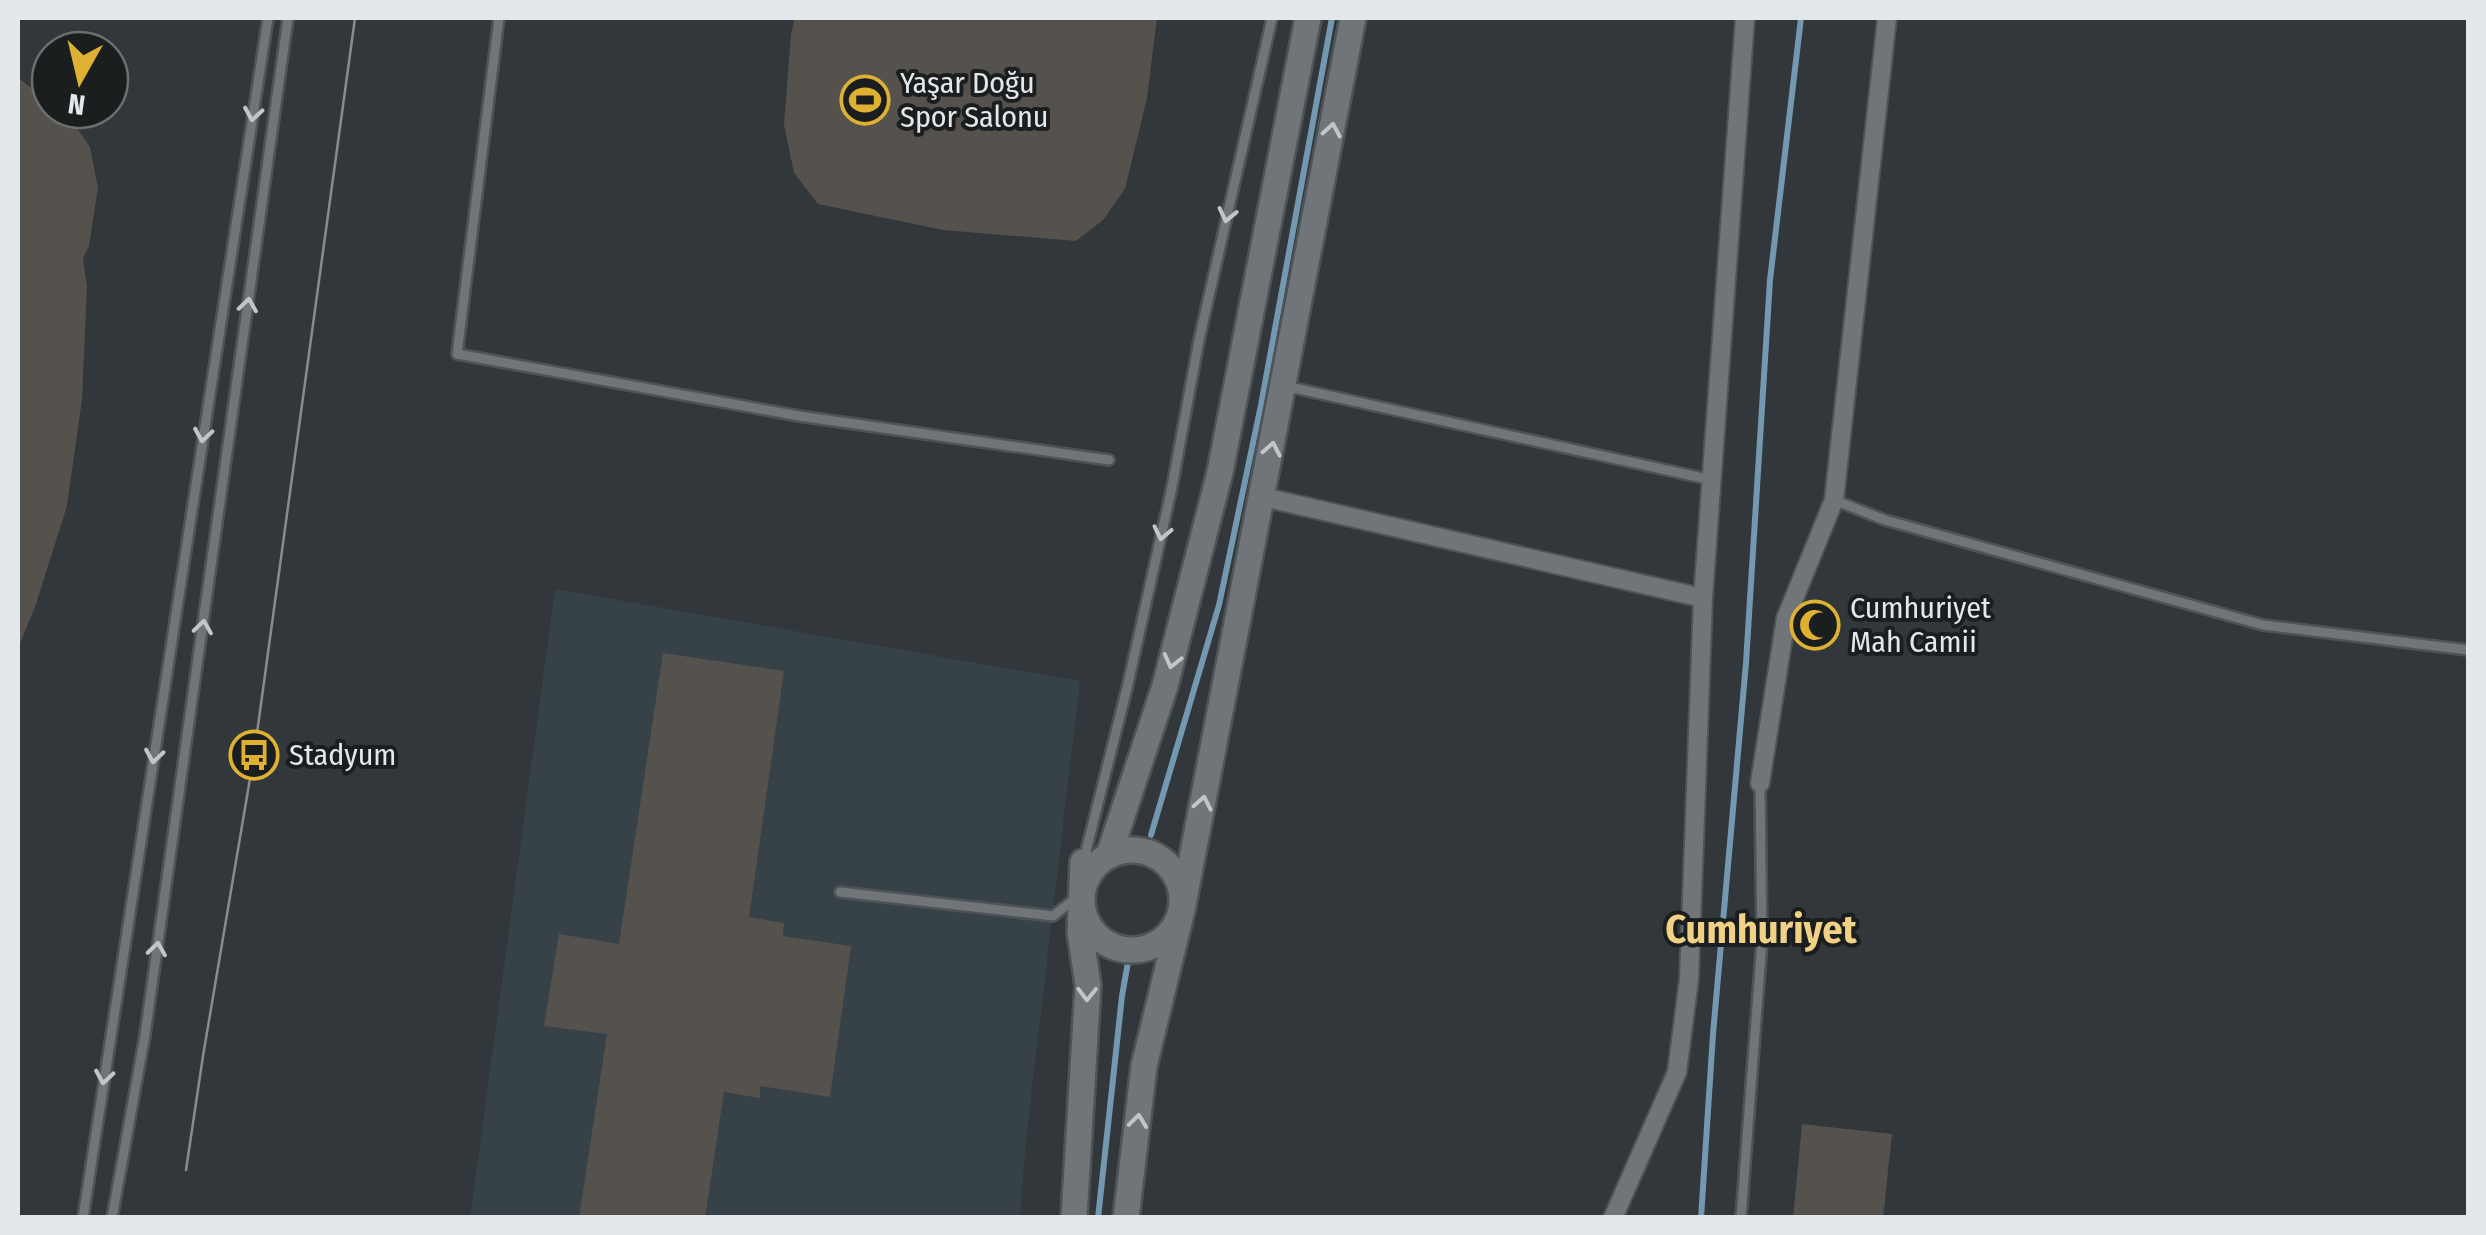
<svg xmlns="http://www.w3.org/2000/svg" width="2486" height="1235" font-family="'Fira Sans Condensed',sans-serif">
	<style>
		.built { fill: #364148 }
		.lines { fill: none; stroke-linecap: round; stroke-linejoin: round }
		.stream { stroke: #7299af; stroke-width: 6 }
		.building { fill: #55524d }
		.lane-casing { stroke: #4e5355; stroke-width: 14 }
		.street-casing { stroke: #4e5355; stroke-width: 22 }
		.secondary-casing { stroke: #4e5355; stroke-width: 30 }
		.lane { stroke: #6f7579; stroke-width: 9 }
		.street { stroke: #6f7579; stroke-width: 18 }
		.secondary { stroke: #6f7579; stroke-width: 25 }
		.tram { stroke: #888c8f; stroke-width: 2.5 }
		.oneway { stroke: #c2c6c8 }
		.labels { text-anchor: middle; stroke-width: 8; stroke-linejoin: round; paint-order: stroke }
		.poi-label { font-size: 30px; fill: #e5e8ea; stroke: #1b1e1f; text-anchor: start }
		.district-label { font-size: 40px; font-weight: bold; fill: #f0d186; stroke: #1b1e1f }
	</style>
	<rect width="100%" height="100%" fill="#31373a"/>
	<path class="built" d="M555,589L1080,681L1026,1140L1020,1217L470,1218Z"/>
	<g class="lines">
		<g class="stream">
			<path d="M1151,835L1219,605L1261,405L1332,18"/>
			<path d="M1098,1218L1122,996L1128,962"/>
			<path d="M1701,1218L1713,1034L1746,663L1770,280L1801,18"/>
		</g>
	</g>
	<g class="building">
		<path d="M795,18H1157L1147,98L1125,189L1103,220L1076,241L943,230L818,204L794,173L784,125L791,34Z"/>
		<path d="M18,78L37,92L40,99L50,105V110H59L72,121L90,147L98,188L89,246L83,258L87,287L82,399L67,506L35,607L18,648Z"/>
		<path d="M1822,606L1834,622L1827,640L1808,643L1797,630L1798,621L1803,609Z"/>
		<path d="M663,653L784,671L749,917L784,923L783,936L851,946L830,1097L760,1086V1098L724,1092L705,1218H579L607,1034L544,1026L559,934L619,944Z"/>
		<path d="M1802,1124L1892,1134L1883,1218H1793Z"/>
	</g>
	<g class="lines">
		<g class="lane-casing">
			<g id="lane">
				<path d="M499,18L457,354L799,416L1109,460"/>
				<path d="M1285,386L1712,480"/>
				<path d="M1834,500L1885,520L2263,625L2468,650"/>
				<path d="M1084,859L1127,688L1172,487L1199,340L1272,18"/>
				<path d="M840,892L1053,916L1076,898"/>
				<path d="M83,1218L268,18"/>
				<path d="M112,1218L145,1035L288,18"/>
				<path d="M1741,1218L1762,941L1760,783"/>
			</g>
		</g>
		<g class="street-casing">
			<g id="street">
				<path d="M1263,497L1703,598"/>
				<path d="M1760,783L1786,618L1834,500L1887,18"/>
				<path d="M1613,1218L1677,1072L1689,979L1703,598L1745,18"/>
			</g>
		</g>
		<g class="secondary-casing">
			<g id="secondary">
				<circle cx="1132" cy="900" r="50"/>
				<path d="M1109,855L1165,686L1220,472L1308,18"/>
				<path d="M1074,1218L1088,985L1080,932L1083,862"/>
				<path d="M1126,1218L1144,1066L1182,910L1353,18"/>
			</g>
		</g>
		<use href="#lane" class="lane"/>
		<use href="#street" class="street"/>
		<use href="#secondary" class="secondary"/>
		<path class="tram" d="M186,1170L203,1056L254,755L355,18"/>
	</g>
	<defs><path id="oneway-chevron" d="M-2-3.5L2.5 0L-2 3.5" fill="none" stroke-width="1.6" stroke-linecap="round" stroke-linejoin="round" transform="scale(2.5)"/></defs>
	<g class="oneway">
		<use href="#oneway-chevron" transform="translate(253 114) rotate(99)"/>
		<use href="#oneway-chevron" transform="translate(1332 130) rotate(-80)"/>
		<use href="#oneway-chevron" transform="translate(1227 215) rotate(103)"/>
		<use href="#oneway-chevron" transform="translate(248 305) rotate(-82)"/>
		<use href="#oneway-chevron" transform="translate(203 435) rotate(99)"/>
		<use href="#oneway-chevron" transform="translate(1272 449) rotate(-79)"/>
		<use href="#oneway-chevron" transform="translate(1162 533) rotate(102)"/>
		<use href="#oneway-chevron" transform="translate(203 627) rotate(-82)"/>
		<use href="#oneway-chevron" transform="translate(1172 661) rotate(104)"/>
		<use href="#oneway-chevron" transform="translate(154 756) rotate(99)"/>
		<use href="#oneway-chevron" transform="translate(1203 803) rotate(-79)"/>
		<use href="#oneway-chevron" transform="translate(157 949) rotate(-82)"/>
		<use href="#oneway-chevron" transform="translate(1087 994) rotate(91)"/>
		<use href="#oneway-chevron" transform="translate(104 1077) rotate(99)"/>
		<use href="#oneway-chevron" transform="translate(1138 1121) rotate(-83)"/>
	</g>
	<defs>
		<g id="stadium-ring" transform="scale(2.5)"><circle r="9.5" fill="#1b1e1f" stroke="#deb133" stroke-width="1.5"/><path d="M0-5a6.5 5 0 1 0 0 10a6.5 5 0 1 0 0-10ZM-3.5-1.8h7v3.6h-7Z" fill="#deb133"/></g>
		<g id="mosque-ring" transform="scale(2.5)"><circle r="9.5" fill="#1b1e1f" stroke="#deb133" stroke-width="1.5"/><path d="M3.5-4.9A6 6 0 1 0 3.5 4.9A5 5 0 1 1 3.5-4.9Z" fill="#deb133"/></g>
		<g id="bus-ring" transform="scale(2.5)"><circle r="9.5" fill="#1b1e1f" stroke="#deb133" stroke-width="1.5"/><path d="M-5-6H5V4H4V6H2V4H-2V6H-4V4H-5ZM-3.5-4V0h7V-4ZM-3.5 1.2v1.5H-2V1.2ZM2 1.2v1.5H3.5V1.2Z" fill="#deb133"/></g>
	</defs>
	<g fill-rule="evenodd">
		<use href="#stadium-ring" x="865" y="100"/>
		<use href="#mosque-ring" x="1815" y="625"/>
		<use href="#bus-ring" x="254" y="755"/>
	</g>
	<g class="labels">
		<g class="poi-label">
			<text x="900" y="93">Yaşar Doğu<tspan x="900" dy="34">Spor Salonu</tspan></text>
			<text x="1850" y="618">Cumhuriyet<tspan x="1850" dy="34">Mah Camii</tspan></text>
			<text x="289" y="765">Stadyum</text>
		</g>
		<g class="district-label">
			<text x="1761" y="943">Cumhuriyet</text>
		</g>
	</g>
	<rect width="2486" height="1235" fill="none" stroke="#e5e8ea" stroke-width="40"/>
	<g transform="translate(80 80) rotate(188)"><circle r="48" fill="#1b1e1f" stroke="#6c6f70" stroke-width="2.5"/>
	<path d="M0-8L18 38L0 25L-18 38Z" fill="#deb133"/>
	<text y="-15" font-size="28" font-weight="bold" text-anchor="middle" fill="#e5e8ea">N</text>
	</g>
</svg>
